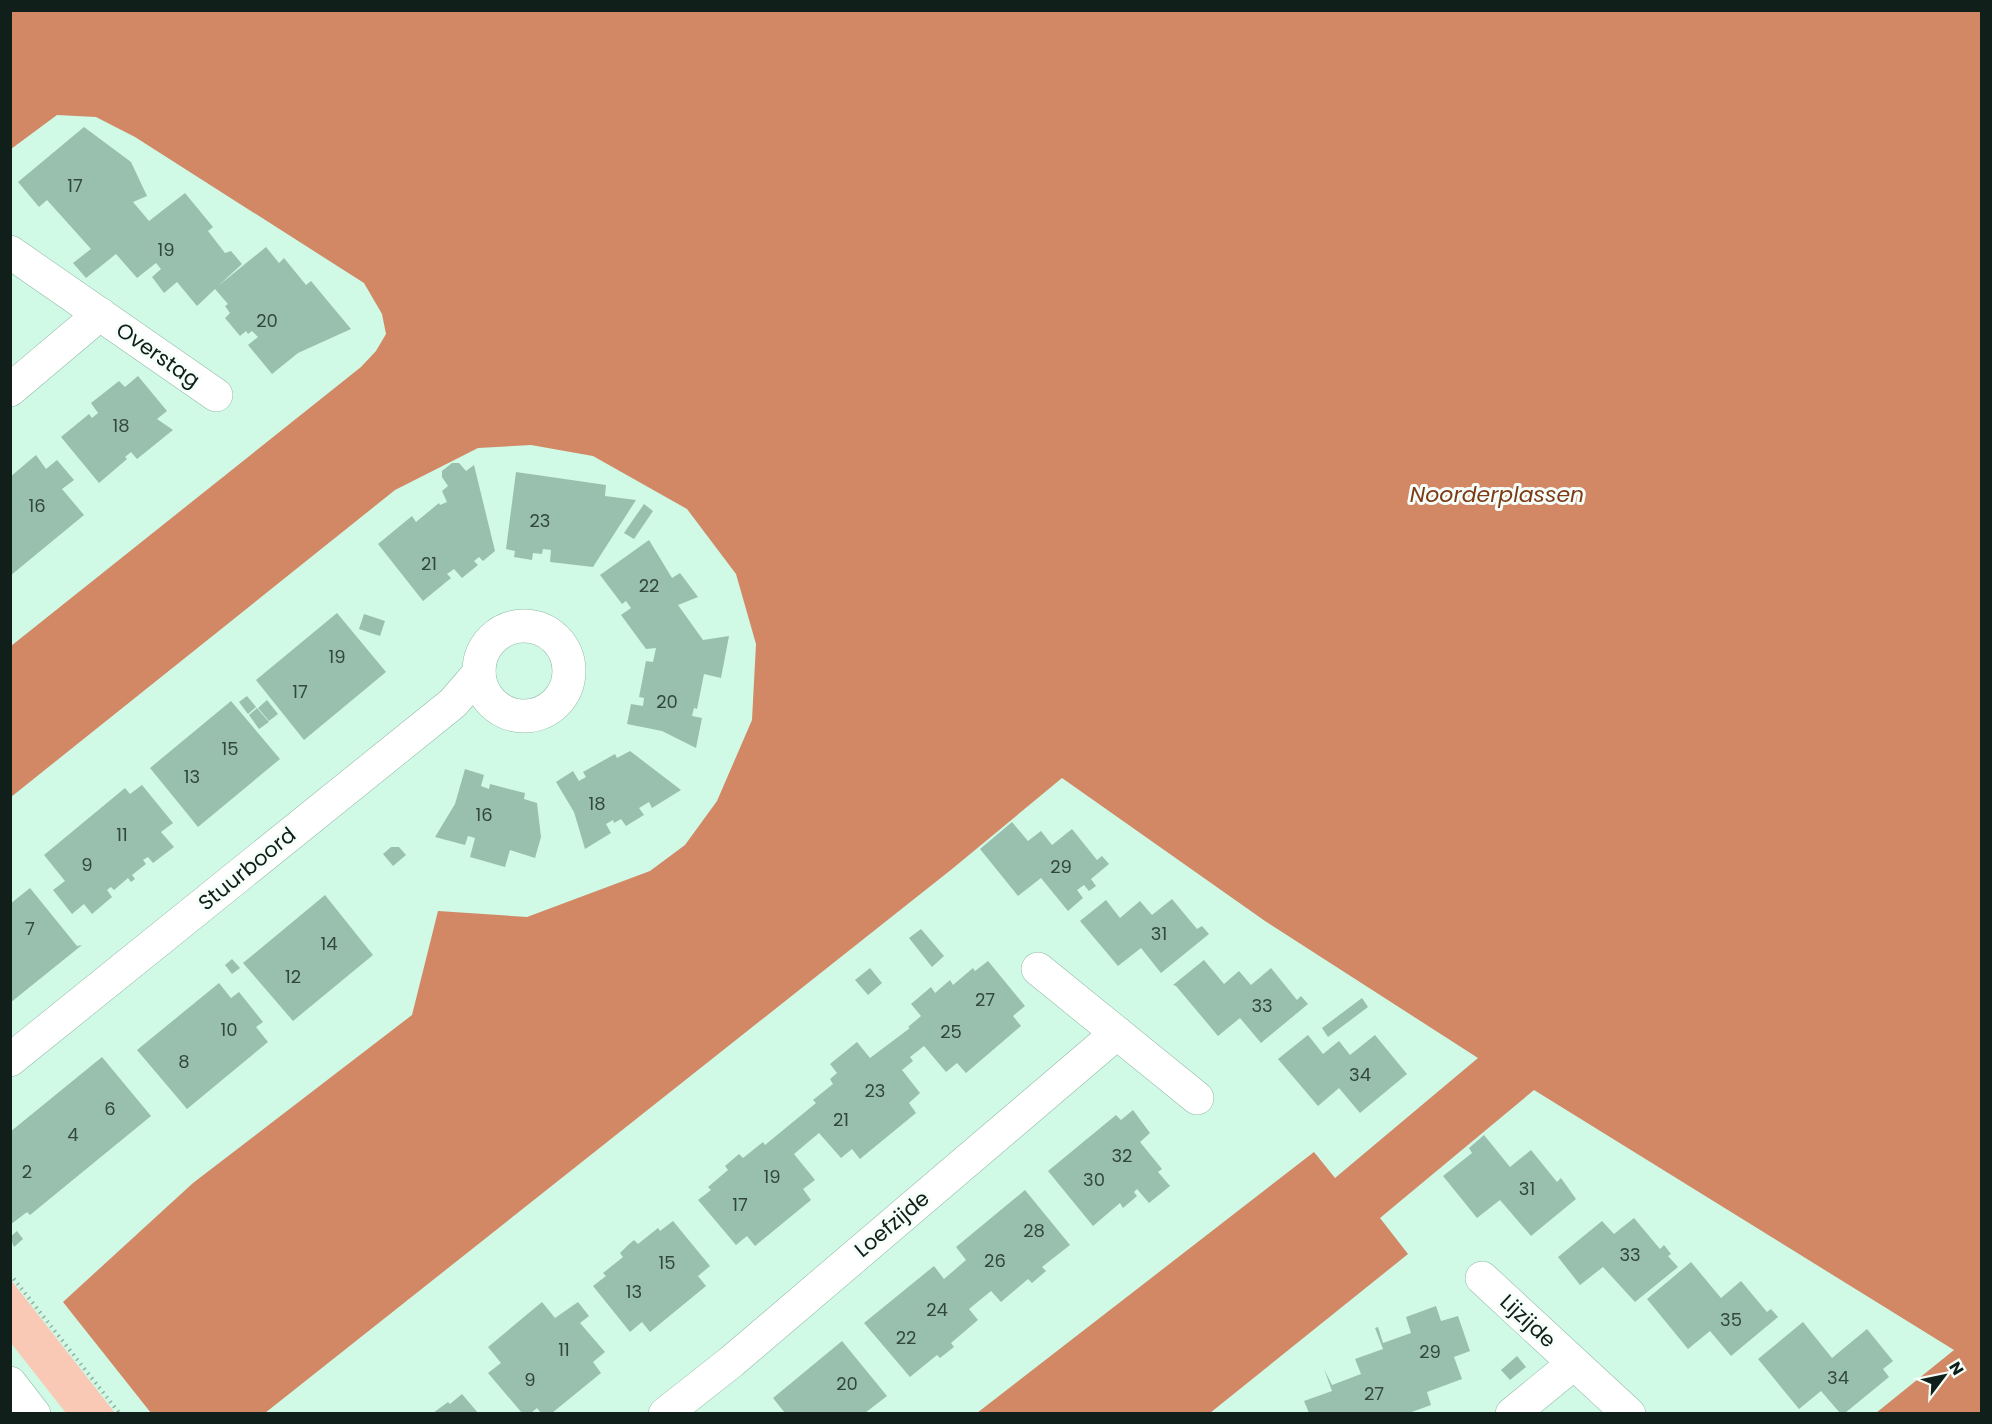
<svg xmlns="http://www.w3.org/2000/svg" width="1992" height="1424" font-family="Poppins,sans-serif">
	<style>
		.green { fill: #f9c9b5 }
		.water { fill: #d28765 }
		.building { fill: #99c0ae }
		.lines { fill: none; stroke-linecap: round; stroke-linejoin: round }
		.minor-casing { stroke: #91b9a7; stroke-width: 34 }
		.path { stroke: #90b1a2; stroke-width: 4; stroke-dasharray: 1.5 4.5; stroke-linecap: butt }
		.minor { stroke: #fff; stroke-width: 33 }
		.labels { text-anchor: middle; stroke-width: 6; stroke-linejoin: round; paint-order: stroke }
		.number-label { font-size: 18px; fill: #32473e }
		.street-label { font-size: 21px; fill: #101f19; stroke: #f6fefa }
		.water-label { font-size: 22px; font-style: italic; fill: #7f3a16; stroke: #f6fefa }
	</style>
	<rect width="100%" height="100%" fill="#d0f9e6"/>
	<path class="green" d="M11,1280L115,1413H66L11,1343Z"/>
	<path class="water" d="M11,10L1981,11V1413H1876L1954,1350L1534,1090L1380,1218L1408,1254L1210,1413H977L1314,1152L1335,1178L1478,1058L1265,921L1062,778L952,869L265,1413H151L63,1302L193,1183L412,1015L438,911L527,917L650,871L685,845L717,801L752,720L756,644L736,574L687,509L593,456L531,445L478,448L395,490L11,797V646L361,367L376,351L386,334L382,314L364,283L135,137L96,117L57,115L11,149Z"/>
	<g class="building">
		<path d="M84,127L131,162L147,196L133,202L149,221L185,193L213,227L208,231L225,253L231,251L242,264L218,286L266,247L279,263L284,258L306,285L311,281L351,329L298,353L272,374L248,345L258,337L252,331L248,334L246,331L240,336L225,318L230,313L225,306L228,304L215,289L197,306L177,282L164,293L152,277L161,269L156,263L137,278L116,254L86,278L73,263L91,249L47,200L39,207L18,182Z"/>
		<path d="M138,376L167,411L157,419L173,430L137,459L131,452L125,457L127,459L99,483L61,437L89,414L92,418L98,413L91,403L119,381L125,387Z"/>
		<path d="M36,455L46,469L57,460L74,480L62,489L84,515L10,576V477Z"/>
		<path d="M452,463H459L466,471L474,465L495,551L483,561L479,557L474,561L478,565L462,578L454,569L447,574L451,578L423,601L378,544L412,516L416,522L439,503L440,505L447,502L442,491L448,486L442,477V471Z"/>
		<path d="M516,472L606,485L605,496L636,500L593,567L550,562L551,550L543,549L542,554L533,553L532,560L514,557L515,551L506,549Z"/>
		<path d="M644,504L653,511L634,539L624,533Z"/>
		<path d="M649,540L672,578L680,573L698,597L678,605L703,640L729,636L721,678L704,674L697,709L694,708L692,716L702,718L696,748L662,731L627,724L631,704L643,706L644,698L639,697L646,661L653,662L656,648L646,649L621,615L631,608L626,601L622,604L600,575Z"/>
		<path d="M337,613L386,672L304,740L256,680Z"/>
		<path d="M364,614L385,621L380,636L359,629Z"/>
		<path d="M247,696L256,707L248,714L239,702Z"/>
		<path d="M267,700L278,714L269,721L258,708Z"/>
		<path d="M231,701L280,759L198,827L150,768Z"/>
		<path d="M257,708L269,722L259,729L249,715Z"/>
		<path d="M630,751L681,790L652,808L649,802L639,808L644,815L626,826L621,819L614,823L613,820L606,824L611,833L585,849L574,812L556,782L573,771L579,781L586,777L583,772L615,754L617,758Z"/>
		<path d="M465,769L484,775L481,786L489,789L490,784L525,793L524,799L537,803L541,837L535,858L510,850L505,867L470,857L475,838L468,836L465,845L435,837L455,804Z"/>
		<path d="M142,785L173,823L161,832L174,847L153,863L148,857L143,860L146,864L132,875L135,879L131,882L128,878L114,890L111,887L107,890L112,897L92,914L84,904L72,914L53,890L65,881L44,855L125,788L130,794Z"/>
		<path d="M1012,822L1028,841L1041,831L1052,845L1072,829L1097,860L1102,856L1109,864L1091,879L1096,886L1089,891L1084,885L1077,890L1083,898L1068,911L1041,878L1018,896L980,849Z"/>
		<path d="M391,847H399L406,855L393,866L383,854Z"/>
		<path d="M30,888L77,946L82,945L10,1003V904Z"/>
		<path d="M325,895L373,955L293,1021L243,963Z"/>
		<path d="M1172,899L1197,929L1202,926L1209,934L1161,973L1141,948L1118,966L1080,921L1106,900L1120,918L1140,901L1152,915Z"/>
		<path d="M921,929L944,956L932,967L909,938Z"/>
		<path d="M232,959L240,968L232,974L225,965Z"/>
		<path d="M1204,960L1224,984L1239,971L1251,985L1271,968L1297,1000L1301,996L1308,1004L1261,1043L1240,1018L1218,1036L1176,986L1173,985Z"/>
		<path d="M988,961L1025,1006L1013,1016L1021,1026L966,1073L957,1063L946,1072L924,1046L910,1057L913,1061L902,1070L920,1093L909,1103L916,1113L860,1159L852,1149L841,1158L819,1133L794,1154L815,1180L803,1189L811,1200L755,1246L747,1236L736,1245L698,1200L711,1190L708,1187L728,1170L725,1166L739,1154L743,1158L763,1142L765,1145L816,1103L813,1100L833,1084L830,1079L837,1073L830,1064L857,1042L870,1058L910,1028L908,1027L921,1016L911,1004L931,987L935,993L950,980L953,985L973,968L975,971Z"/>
		<path d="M870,968L882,983L868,995L855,980Z"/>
		<path d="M219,983L231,998L239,992L263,1022L256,1027L268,1042L187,1109L137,1050Z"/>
		<path d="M1362,998L1368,1007L1328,1037L1322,1028Z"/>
		<path d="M1308,1035L1323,1054L1339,1041L1350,1055L1375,1035L1407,1074L1360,1113L1339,1088L1318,1106L1278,1059Z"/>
		<path d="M102,1057L151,1116L30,1215L27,1212L10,1225V1132Z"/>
		<path d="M1133,1110L1150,1133L1140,1142L1162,1169L1158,1172L1170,1186L1149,1203L1137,1189L1134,1192L1137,1196L1123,1208L1120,1203L1093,1226L1048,1171L1116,1115L1121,1120Z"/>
		<path d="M1484,1135L1510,1167L1531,1150L1557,1182L1561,1178L1576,1199L1531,1236L1500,1200L1477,1218L1443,1176L1472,1153L1469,1148Z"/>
		<path d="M1025,1190L1070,1245L1042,1267L1046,1271L1032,1283L1028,1279L1001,1302L991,1291L969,1309L978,1320L951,1343L954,1347L940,1358L937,1355L910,1377L864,1323L934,1266L944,1279L966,1260L956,1247Z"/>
		<path d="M1634,1218L1660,1249L1664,1245L1671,1254L1668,1256L1678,1267L1635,1302L1603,1267L1580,1285L1558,1257L1602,1221L1614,1234Z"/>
		<path d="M673,1221L710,1266L698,1276L706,1286L650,1332L642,1322L630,1332L593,1286L606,1276L603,1273L623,1257L620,1253L627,1246L634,1240L638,1244L658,1228L660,1231Z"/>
		<path d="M17,1231L23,1239L14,1247L10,1237Z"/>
		<path d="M1691,1262L1721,1298L1741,1281L1767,1312L1771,1309L1778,1317L1731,1356L1710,1331L1688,1349L1647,1299Z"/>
		<path d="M542,1302L555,1318L578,1302L589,1316L580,1323L605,1352L593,1362L601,1373L552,1413H541L537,1408L531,1413H522L488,1373L501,1363L488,1347Z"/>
		<path d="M1436,1306L1441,1321L1458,1316L1470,1351L1454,1357L1462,1379L1427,1392L1431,1405L1409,1413H1309L1304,1401L1332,1391L1324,1369L1332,1385L1361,1374L1355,1359L1383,1349L1375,1328L1378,1327L1383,1343L1411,1333L1406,1317Z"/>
		<path d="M1803,1322L1832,1358L1867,1329L1893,1361L1883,1369L1889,1377L1845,1413H1840L1821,1391L1799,1409L1758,1359Z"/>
		<path d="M842,1341L887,1396L865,1413H785L773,1398Z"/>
		<path d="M1517,1356L1526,1367L1510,1380L1501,1370Z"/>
		<path d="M462,1394L478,1413H433L448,1402L450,1404Z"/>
	</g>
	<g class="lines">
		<g class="minor-casing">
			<g id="minor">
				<path d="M10,252L216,395"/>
				<path d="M10,390L100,314"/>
				<circle cx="524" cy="671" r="45"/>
				<path d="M1038,969L1197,1098"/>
				<path d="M10,1060L453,703L479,673"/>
				<path d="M1482,1278L1629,1414"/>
				<path d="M10,1383L34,1414"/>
				<path d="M665,1414L731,1362L1117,1033"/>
				<path d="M1512,1414L1573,1364"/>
			</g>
		</g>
		<path class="path" d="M10,1274L120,1414"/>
		<use href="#minor" class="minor"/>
	</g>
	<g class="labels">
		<g class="number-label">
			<text x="75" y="192">17</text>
			<text x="166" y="256">19</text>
			<text x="267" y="327">20</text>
			<text x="121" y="432">18</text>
			<text x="37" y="512">16</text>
			<text x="540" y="527">23</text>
			<text x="429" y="570">21</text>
			<text x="649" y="592">22</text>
			<text x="337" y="663">19</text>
			<text x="300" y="698">17</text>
			<text x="667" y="708">20</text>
			<text x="230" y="755">15</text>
			<text x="192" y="783">13</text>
			<text x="597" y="810">18</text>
			<text x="484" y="821">16</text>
			<text x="122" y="841">11</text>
			<text x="87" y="871">9</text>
			<text x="1061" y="873">29</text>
			<text x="30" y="935">7</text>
			<text x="1159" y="940">31</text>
			<text x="329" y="950">14</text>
			<text x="293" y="983">12</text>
			<text x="985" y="1006">27</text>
			<text x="1262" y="1012">33</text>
			<text x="229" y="1036">10</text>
			<text x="951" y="1038">25</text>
			<text x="184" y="1068">8</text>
			<text x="1360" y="1081">34</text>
			<text x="875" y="1097">23</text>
			<text x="110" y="1115">6</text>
			<text x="841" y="1126">21</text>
			<text x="73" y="1141">4</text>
			<text x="1122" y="1162">32</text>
			<text x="27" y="1178">2</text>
			<text x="772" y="1183">19</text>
			<text x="1094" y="1186">30</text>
			<text x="1527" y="1195">31</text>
			<text x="740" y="1211">17</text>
			<text x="1034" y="1237">28</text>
			<text x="1630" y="1261">33</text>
			<text x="995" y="1267">26</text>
			<text x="667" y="1269">15</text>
			<text x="634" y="1298">13</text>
			<text x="937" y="1316">24</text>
			<text x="1731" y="1326">35</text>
			<text x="906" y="1344">22</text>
			<text x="564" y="1356">11</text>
			<text x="1430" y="1358">29</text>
			<text x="1838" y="1384">34</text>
			<text x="530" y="1386">9</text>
			<text x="847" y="1390">20</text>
			<text x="1374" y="1400">27</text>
		</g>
		<g class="street-label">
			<text transform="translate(158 355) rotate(35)" y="7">Overstag</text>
			<text transform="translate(247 869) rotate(-39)" y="7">Stuurboord</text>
			<text transform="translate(892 1224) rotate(-40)" y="7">Loefzijde</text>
			<text transform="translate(1528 1321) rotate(43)" y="7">Lijzijde</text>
		</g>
		<g class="water-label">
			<text x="1497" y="502">Noorderplassen</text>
		</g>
	</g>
	<rect width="1992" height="1424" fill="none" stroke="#101f19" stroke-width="24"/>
	<g transform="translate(1944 1376) rotate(58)" stroke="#f6fefa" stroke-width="4.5" paint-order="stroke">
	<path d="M0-4.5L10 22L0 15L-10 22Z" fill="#101f19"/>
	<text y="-9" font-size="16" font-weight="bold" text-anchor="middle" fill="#101f19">N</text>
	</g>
</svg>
